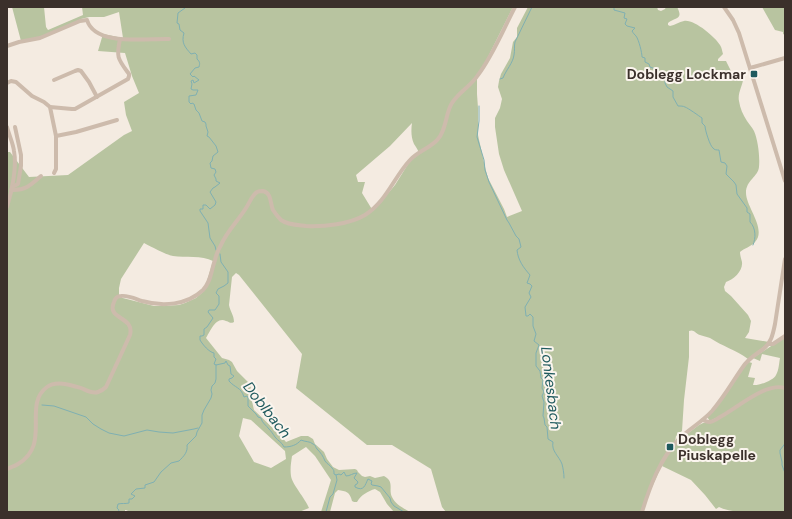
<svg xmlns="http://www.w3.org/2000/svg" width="792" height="519" font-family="'DM Sans',sans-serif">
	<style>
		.green { fill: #b8c4a0; fill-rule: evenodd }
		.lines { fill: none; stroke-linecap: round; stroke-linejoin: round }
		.stream { stroke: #7fb0b2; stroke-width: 1 }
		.minor { stroke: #cdbbac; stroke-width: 4 }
		.poi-dot { fill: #1f5a5e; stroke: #fbf5ee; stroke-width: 1.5 }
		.labels { text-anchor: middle; stroke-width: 4; stroke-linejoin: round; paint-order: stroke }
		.poi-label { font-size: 14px; font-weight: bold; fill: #3b302b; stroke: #fbf5ee; text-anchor: end }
		.water-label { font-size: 15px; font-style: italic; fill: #1f5a5e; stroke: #fbf5ee }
	</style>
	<rect width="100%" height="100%" fill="#f4ebe1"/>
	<g class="green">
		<path d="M12,7H44L46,27L48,30L83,15L82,7H513L486,61L477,75V94L478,108V135L485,167L488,178L504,209L507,217L522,211L504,170L499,154L495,127V118L500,108L502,99L498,87L499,81L501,74L510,58L513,42L517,37V28L528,7H657L658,10L661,11L665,9L666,7H677C684,20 675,17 668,23V25L670,26C675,25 679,22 684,21C694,19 715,37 720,45C722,48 722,51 723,54L718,59V61H726L733,75H738L741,74L743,75C745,82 737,92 739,101C740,108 743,115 747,121C749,124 752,127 754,131C758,140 760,157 759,167C758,177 746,180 746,193C746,207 767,229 755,242C751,247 744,248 740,252C740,255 741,258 742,262C743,271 734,279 726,282L724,287L725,291L731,296L748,315L751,321L749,332L745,338L769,342L766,345L748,359C736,350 722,346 710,338C707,337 703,336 700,335C695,333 694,329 689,331V357L684,400L682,431L676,436L675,442L668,451L641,512H446L442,507L431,469L392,445H367L296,388L302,354L239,275L236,273L232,277L229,305C230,311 234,315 234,322C230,324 230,322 226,321C216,316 210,332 206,338L222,358L229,360L232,362L237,371L249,383L251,386L250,393L254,410L280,435L286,442L301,436H308L313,439L315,444L324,452L327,459L333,467L339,470L355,469L357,470L358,472L362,476L365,477L370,476L375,478L384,476C395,482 388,489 392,497C395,504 403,508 410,512H394L387,504L380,492L375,489C368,491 361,495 357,502H354L352,501C350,492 346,491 338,490L335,493L330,512H321L331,480L315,456L306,447L292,456C291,463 290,469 291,476C292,484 305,498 309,508L299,512H130L126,510H125V512H7V152H10L29,177L68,175L124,135L132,131L126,115L124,102L139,93L132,76L125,53L98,51L103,34L123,38L119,12L104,17H89L81,19L46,36L21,41ZM412,123C411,130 411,137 414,144C416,147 418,150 419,153L410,161L395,185L385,197L373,211L362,193L365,182H358L356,175L390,146ZM144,243C152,247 164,254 173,256C185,258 202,255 213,261L204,291L196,298L185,303L179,305L164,306H154L119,297V288L121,279ZM243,418L251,420L285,451L286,459L271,468L254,462L239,436Z"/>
		<path d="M762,7H785V35L783,34V32L775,30Z"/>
		<path d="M785,337V383L784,386H777L710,421L707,417L744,367L749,362L752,363L748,377L755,378L753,385C759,386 774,380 776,375C779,370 779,363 780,358L762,354L760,361L753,358Z"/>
		<path d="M774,388L785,389V512C766,512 735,515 719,507L716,509L705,495L691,480L662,466C668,448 684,436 699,425L703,423H709L754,396Z"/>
	</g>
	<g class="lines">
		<g class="stream">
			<path d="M184,7L185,8L178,13L177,23L179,24L180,30L184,33C181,43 185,47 191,54L195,53L197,55V59C200,62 200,63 199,67L195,68L190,74L193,77L194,76L199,80L194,83L193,80L191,81L192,84L191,89L193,90H198L196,95L189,96V102L191,104L192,103L194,104L196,110L199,113L202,121L205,122L206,124V126L208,132L207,136L209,137L216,146L218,152L213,156L212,161L210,163L211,168L215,169L216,172L214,175L216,179V181L220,183L215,187L213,188L210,192L216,202L215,205L210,209L206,205H203V209H200V211L208,223L210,238L215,246L216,250"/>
			<path d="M614,7V10L625,13L624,18L627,19L625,24L627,26L635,28L632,31C633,33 635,35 636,36C639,40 642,53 642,57L645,58V62L649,64L650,67C658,70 667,73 665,83L667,87L673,91V97L678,106C681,106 683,106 685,107C688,108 699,116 702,118V123L705,126C705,130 710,146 713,148C714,150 717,150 719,150L721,162L725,163L727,166L726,174L734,182L736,185L737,194L747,208V212L750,214V222C756,228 756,238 753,245"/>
			<path d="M500,79L503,78C506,70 513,63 514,55C515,50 514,46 515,42L532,7"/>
			<path d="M479,106V121L477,137L484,160L485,170L489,182L507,220L509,223L516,236L519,239L521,247L517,250C518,260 523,267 530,275L527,283L530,284L532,286L529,293L531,297L525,307L526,316H528L530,314L533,317V326L536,334L534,341L539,345L536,353V366L540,371L541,378L543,380L542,388L544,392L542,396L544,402L543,416L544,418L545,425L547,427L548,439L553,442C551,451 559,456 562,464C563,468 564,473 564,478"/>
			<path d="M220,254L221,262L228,272V283L224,286L218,289L216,293L219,296V304L215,310H209L208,312L213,318L207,327L204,329V335L202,336H200V340C203,345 209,352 214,353V357L216,359L214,364L216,365L225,363L226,361L228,365L230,366L231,374L234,376L232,378L229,379V381C235,388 241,387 244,397L247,396L248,398V406L256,414L258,417L261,418C262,423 266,425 269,429C271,431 273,434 275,437C278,441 282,442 284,447C291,447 297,445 301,440C305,442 310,441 313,444C317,446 314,445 317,449C321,453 323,456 325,461C327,464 330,465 332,468C334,470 334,471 334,474L336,475L339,474L341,475L344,472L346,476C350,476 353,473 357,473L354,478L358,482L357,484L355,485V487C364,492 365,485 368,479L372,481L371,484L372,485L378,486L381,487L390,498L391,502L394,506L404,512"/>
			<path d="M42,405L54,406L86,417L93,424L101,429L109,433L124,436L147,430L159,432L173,433L194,429L198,428"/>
			<path d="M785,443L784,445L780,450V453L782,462V465L785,473"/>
			<path d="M118,512L119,510L117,508L118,504C122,503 125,504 129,503V499H132L135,496L131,494L136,489L145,488V485L154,482L161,472L171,463L179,461C184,456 188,452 187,445L196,436L197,432L202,423V415L204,410L211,398L212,394L211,390L212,386L215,383L216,379V365"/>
			<path d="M326,512L330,497L333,494L337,480L336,475"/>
		</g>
		<g class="minor">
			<path d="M724,7L733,20L739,33L785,181"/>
			<path d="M7,46L19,42L40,38L80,21L87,20C95,47 148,38 169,39"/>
			<path d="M750,68L785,58"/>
			<path d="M54,80L75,71L78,70L81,71L89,82L97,97"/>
			<path d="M7,83L11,81L16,82L32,96L44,102L50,107L56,136V169L54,173"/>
			<path d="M50,107L72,109H75L128,79L129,76V74C118,59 116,58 120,39"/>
			<path d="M7,127C9,135 13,143 14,151C17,167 12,191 7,207"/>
			<path d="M56,136L76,132L117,120"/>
			<path d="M12,187L18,184L21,166V155L15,127"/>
			<path d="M11,190C25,191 31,185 41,176"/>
			<path d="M769,344H773L785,336"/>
			<path d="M703,420C705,421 706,422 709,422C713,422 717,419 720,417C737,408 766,382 785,388"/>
			<path d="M7,469C11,467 15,466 18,464C52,444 22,405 47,387C56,380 71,385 81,388C86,390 92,394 98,392C101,391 104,389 106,387L130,335C135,316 106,320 114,302C115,298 117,296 121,296C128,295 136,299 142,301C163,307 187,305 203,290C211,282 211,271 215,260C216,255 218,250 221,245C227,231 238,221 246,208C249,204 252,195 257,192C259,191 261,191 263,191C272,193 270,204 273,210C275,213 278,217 281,220C288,225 298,225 306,226C324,227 350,224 365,215C386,202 394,177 410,160C419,150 431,148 438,139C447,129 445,114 452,103C459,92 471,86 478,75C493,55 503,30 515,7"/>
			<path d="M642,512C650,486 660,459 679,439C689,429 702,422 712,411C725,396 734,379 745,364C750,358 756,354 762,350C771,344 773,334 775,324L785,259"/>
		</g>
	</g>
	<g class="poi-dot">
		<rect x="750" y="70" width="8" height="8" rx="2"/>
		<rect x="666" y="443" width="8" height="8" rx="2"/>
	</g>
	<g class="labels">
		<g class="poi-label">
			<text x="746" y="79">Doblegg Lockmar</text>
			<text x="678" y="444" text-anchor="start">Doblegg<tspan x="678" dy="16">Piuskapelle</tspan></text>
		</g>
		<g class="water-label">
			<text transform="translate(551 388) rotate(83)" y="5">Lonkesbach</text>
			<text transform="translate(267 410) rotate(52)" y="5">Doblbach</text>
		</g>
	</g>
	<rect width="792" height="519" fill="none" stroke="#3b302b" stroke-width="16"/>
</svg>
